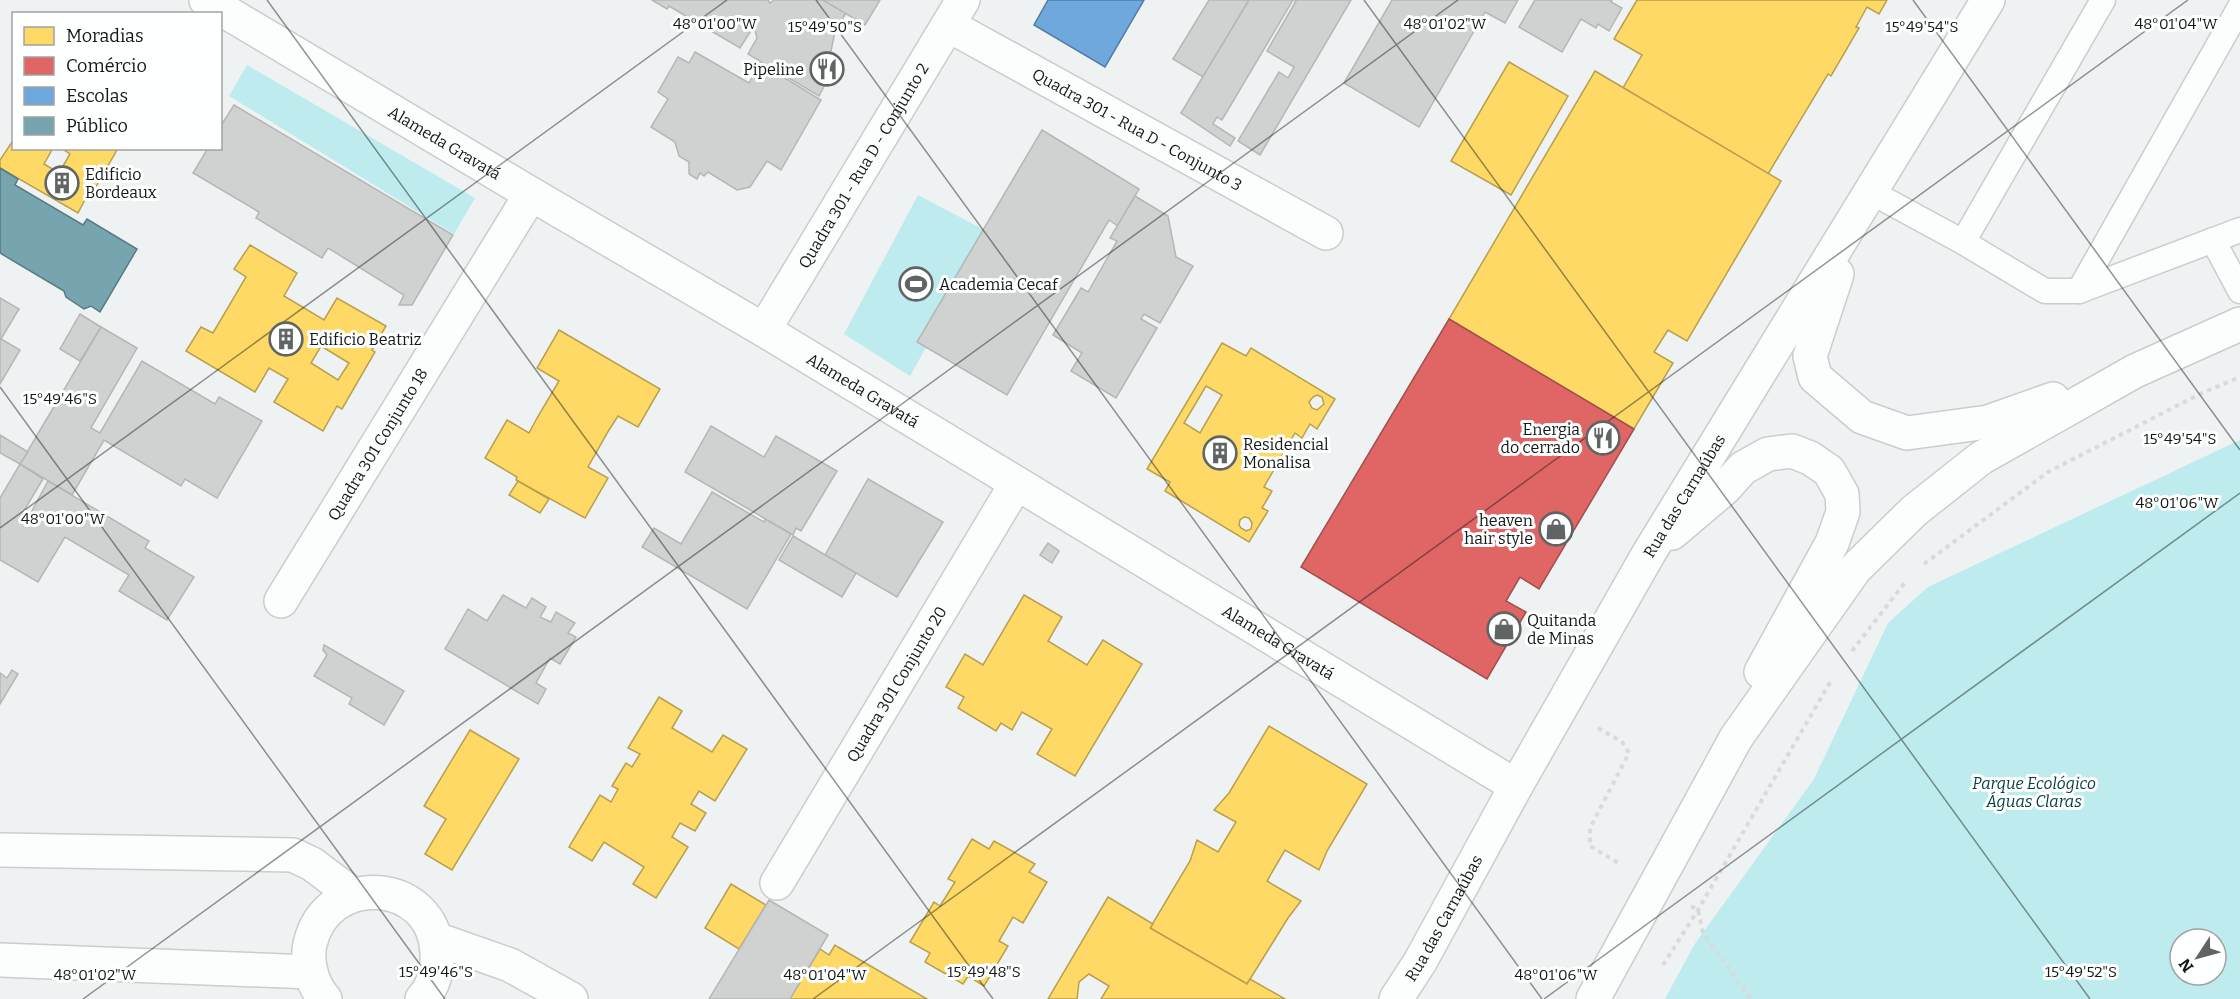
<svg xmlns="http://www.w3.org/2000/svg" width="2240" height="999" font-family="Bitter,serif">
	<style>
		.green { fill: #beebee; fill-rule: evenodd }
		.homes { fill: #ffd966; stroke: #b99f4e; stroke-width: 1.5; fill-rule: evenodd }
		.shops { fill: #e06666; stroke: #a34e4e; stroke-width: 1.5 }
		.schools { fill: #6fa8dc; stroke: #547ca1; stroke-width: 1.5 }
		.public { fill: #76a5af; stroke: #597a81; stroke-width: 1.5 }
		.building { fill: #d0d1d1; stroke: #b5b7b7; stroke-width: 1.5 }
		.lines { fill: none; stroke-linecap: round; stroke-linejoin: round }
		.service-casing { stroke: #cacdcd; stroke-width: 27 }
		.minor-casing { stroke: #cacdcd; stroke-width: 36 }
		.tertiary-casing { stroke: #cacdcd; stroke-width: 36 }
		.path { stroke: #dadada; stroke-width: 4; stroke-dasharray: 4.5 4.5; stroke-linecap: butt }
		.service { stroke: #fcfdfd; stroke-width: 24 }
		.minor { stroke: #fcfdfd; stroke-width: 33 }
		.tertiary { stroke: #fcfdfd; stroke-width: 33 }
		.ticks { fill: none; stroke: #151717; stroke-width: 1.5; stroke-opacity: 0.45 }
		.labels { text-anchor: middle; stroke-width: 6; stroke-linejoin: round; paint-order: stroke }
		.poi-label { font-size: 16px; fill: #151717; stroke: #feffff; text-anchor: start }
		.street-label { font-size: 16px; fill: #151717; stroke: #feffff }
		.park-label { font-size: 16px; font-style: italic; fill: #063c40; stroke: #feffff }
		.ticks-label { font-size: 15px; text-anchor: middle; fill: #151717; stroke: #feffff; stroke-width: 6; stroke-linejoin: round; paint-order: stroke }
	</style>
	<rect width="100%" height="100%" fill="#eef2f2"/>
	<g class="green">
		<path d="M247,65L475,198L454,234L229,96Z"/>
		<path d="M918,195L990,233L910,376L844,334Z"/>
		<path d="M2240,440V999H1665L1694,945L1814,779L1888,623L1928,587ZM2180,939H2216V975H2180Z"/>
	</g>
	<g class="homes">
		<path d="M1637,0H1887L1879,14L1867,7L1856,27L1859,28L1831,76L1828,74L1768,174L1623,88L1642,55L1614,39Z"/>
		<path d="M1509,62L1568,96L1511,195L1451,161Z"/>
		<path d="M1595,71L1781,181L1687,341L1668,330L1654,352L1673,363L1634,429L1449,319Z"/>
		<path d="M14,139V148H53L44,164L59,173L70,154L61,148H118L92,194L89,192L78,213L0,168V160Z"/>
		<path d="M250,245L297,273L284,296L324,320L337,298L386,326L372,350L375,352L342,409L337,406L323,431L274,402L288,379L269,368L255,392L186,351L201,327L213,333L246,277L234,269ZM321,346L349,363L338,380L311,363Z"/>
		<path d="M559,330L660,389L638,427L618,416L609,430L588,467L608,478L585,518L516,480L517,477L485,458L507,420L529,433L537,418L559,381L537,368Z"/>
		<path d="M1222,343L1246,356L1251,348L1335,399L1317,429L1310,424L1302,438L1295,433L1264,487L1272,491L1262,508L1268,511L1249,542L1165,491L1170,482L1147,469ZM1206,386L1222,395L1200,433L1184,423ZM1317,395L1322,397L1324,404L1317,410L1312,408L1309,402L1313,397ZM1244,517L1249,518L1252,523L1251,529L1246,531L1241,528L1239,525L1240,520Z"/>
		<path d="M518,481L549,499L540,513L509,495Z"/>
		<path d="M1024,595L1062,617L1048,641L1087,665L1103,640L1142,664L1075,776L1037,754L1052,729L1022,712L1012,730L1001,723L996,731L958,708L964,697L946,687L965,654L983,665Z"/>
		<path d="M659,697L682,711L672,728L712,752L723,735L747,749L715,801L699,791L691,804L706,813L695,831L680,823L672,837L688,847L656,898L633,884L644,867L604,842L592,861L569,847L600,795L611,802L618,789L612,786L626,763L632,767L640,754L628,748Z"/>
		<path d="M1269,726L1367,784L1327,851L1319,870L1285,850L1267,881L1301,901L1288,918L1247,984L1150,928L1190,861L1197,840L1218,852L1236,822L1214,810L1229,793Z"/>
		<path d="M470,730L519,759L452,870L425,854L446,819L424,806Z"/>
		<path d="M972,839L989,849L994,841L1035,864L1029,872L1047,882L1023,923L1013,917L999,941L1008,946L984,986L968,976L963,984L925,962L930,953L910,942L934,902L940,906L955,882L948,879Z"/>
		<path d="M731,884L766,905L739,949L705,928Z"/>
		<path d="M1108,897L1153,924L1150,928L1247,984L1250,979L1285,999H1101L1109,986L1089,974L1079,982L1077,999H1048Z"/>
		<path d="M835,945L838,947L927,999H790L820,949L829,955Z"/>
	</g>
	<path class="shops" d="M1449,319L1634,429L1539,589L1520,577L1506,601L1526,612L1487,679L1301,567Z"/>
	<path class="schools" d="M1048,0H1144L1105,67L1034,25Z"/>
	<path class="public" d="M0,168L18,179L15,185L83,225L87,219L137,249L100,312L91,306L84,309L66,297L64,291L0,253Z"/>
	<g class="building">
		<path d="M652,0H768L770,3L774,0H823L846,13L835,31L830,56L815,72L828,79L819,96L748,54L757,38L754,26L740,48L669,6L667,9Z"/>
		<path d="M823,0H880L865,25Z"/>
		<path d="M1209,0H1249L1203,77L1173,59Z"/>
		<path d="M1249,0H1293L1222,120L1217,117L1213,124L1235,138L1230,146L1181,113Z"/>
		<path d="M1294,0H1351L1260,155L1238,141L1279,72L1288,78L1294,67L1267,51L1296,1Z"/>
		<path d="M1392,0H1518L1505,23L1485,12L1419,127L1344,83Z"/>
		<path d="M1535,0H1612L1611,2L1622,8L1609,31L1598,24L1596,28L1581,19L1562,52L1519,27Z"/>
		<path d="M695,52L749,83L760,63L821,100L781,170L767,161L750,187L737,190L708,172L704,176L700,173L697,179L689,174V162L679,156L675,142L651,127L668,99L658,92L678,57L689,63Z"/>
		<path d="M234,105L453,235L412,305H399L404,295L328,248L322,258L256,218L259,212L193,173L208,148H220V127Z"/>
		<path d="M1042,130L1139,189L1118,226L1109,220L1007,395L917,342Z"/>
		<path d="M1135,196L1168,216L1176,257L1193,266L1160,323L1144,314L1141,319L1157,328L1116,398L1071,371L1082,353L1053,335L1081,288L1088,292L1117,241L1110,238Z"/>
		<path d="M0,298L19,309L1,339L20,350L0,384Z"/>
		<path d="M80,314L101,327L80,361L60,349Z"/>
		<path d="M101,327L137,348L91,428L100,433L142,361L215,404L219,397L262,421L217,498L185,479L181,486L104,440L72,495L20,464Z"/>
		<path d="M711,426L764,457L776,436L837,471L801,531L796,528L793,535L685,472Z"/>
		<path d="M0,435L28,452L20,464L0,453Z"/>
		<path d="M20,464L43,479L19,519L25,524L48,481L149,541L145,548L194,577L167,620L119,591L129,575L65,537L38,582L0,560V498Z"/>
		<path d="M868,479L943,522L897,597L825,555Z"/>
		<path d="M712,492L764,522L765,519L791,534L747,609L642,547L654,528L681,544Z"/>
		<path d="M793,536L856,573L842,597L779,560Z"/>
		<path d="M1048,543L1059,551L1052,563L1040,555Z"/>
		<path d="M503,595L526,608L532,598L546,607L540,617L551,622L556,612L575,623L568,633L576,637L560,664L550,658L536,683L546,689L538,704L445,649L468,609L487,621Z"/>
		<path d="M324,645L404,691L384,725L349,704L352,698L314,676L327,655L323,650Z"/>
		<path d="M12,670L18,674L0,704V673L7,678Z"/>
		<path d="M769,900L828,935L790,999H709Z"/>
	</g>
	<g class="lines">
		<g class="service-casing">
			<g id="service">
				<path d="M1869,191L1963,242L2045,291H2079L2240,230"/>
				<path d="M2213,240L2240,291"/>
				<path d="M1963,242L2103,0"/>
				<path d="M2079,291L2240,7"/>
			</g>
		</g>
		<g class="minor-casing">
			<g id="minor">
				<path id="s1" d="M948,25L1326,233"/>
				<path id="s2" d="M764,330L963,0"/>
				<path id="s3" d="M281,601L531,194"/>
				<path d="M0,850L293,855L312,864L352,894"/>
				<path id="s4" d="M777,883L1016,484"/>
				<path d="M436,939L510,965L571,999"/>
				<path d="M0,960L311,972"/>
				<path d="M325,999C312,985 306,962 310,944C327,870 434,878 437,953C438,969 434,986 422,999"/>
			</g>
		</g>
		<g class="tertiary-casing">
			<g id="tertiary">
				<path id="s5" d="M206,0L531,194L764,330L1516,786"/>
				<path d="M1837,274L1810,356L1815,377L1862,417L1907,433L1988,422L2053,399"/>
				<path d="M1672,533L1725,488L1743,468L1768,454L1792,451L1810,458L1829,471L1842,494L1843,512L1832,543L1761,672"/>
				<path id="s6" d="M1396,999L1420,962L1516,786L1649,553L1988,0"/>
				<path d="M1593,999L1736,738L1855,569L1914,511L1981,458L2135,371L2240,324"/>
			</g>
		</g>
		<g class="path">
			<path d="M1924,564L2048,472L2200,394L2240,377"/>
			<path d="M1852,651L1906,581"/>
			<path d="M1598,728L1622,742L1629,753L1590,828V846L1620,864"/>
			<path d="M1691,906L1698,910L1703,933L1751,999"/>
			<path d="M1663,965L1698,910L1832,679"/>
		</g>
		<use href="#service" class="service"/>
		<use href="#minor" class="minor"/>
		<use href="#tertiary" class="tertiary"/>
	</g>
	<path class="ticks" d="M267,0L993,999M816,0L1542,999M1364,0L2090,999M1913,0L2240,450M0,387L445,999M0,528L727,0M83,999L1458,0M813,999L2188,0M1544,999L2240,493"/>
	<defs>
		<g id="restaurant-ring" transform="scale(1.725)"><circle r="9.5" fill="#feffff" stroke="#616464" stroke-width="1.5"/><path d="M-5-6h1v4h1v-4h1v4h1v-4h1v5L-1.5 .5V6h-2V.5L-5-1ZM5-6V6H3V1.5H1.5Q1.5-4 5-6Z" fill="#616464"/></g>
		<g id="building-ring" transform="scale(1.725)"><circle r="9.5" fill="#feffff" stroke="#616464" stroke-width="1.5"/><path d="M-4-6H4V6H1V3H-1V6H-4ZM-2.5-4.3h1.7v1.8h-1.7ZM.8-4.3h1.7v1.8H.8ZM-2.5-1h1.7V.8h-1.7ZM.8-1h1.7V.8H.8Z" fill="#616464"/></g>
		<g id="stadium-ring" transform="scale(1.725)"><circle r="9.5" fill="#feffff" stroke="#616464" stroke-width="1.5"/><path d="M0-5a6.5 5 0 1 0 0 10a6.5 5 0 1 0 0-10ZM-3.5-1.8h7v3.6h-7Z" fill="#616464"/></g>
		<g id="shop-ring" transform="scale(1.725)"><circle r="9.5" fill="#feffff" stroke="#616464" stroke-width="1.5"/><path d="M-5-2.5h2.3a2.7 3.5 0 0 1 5.4 0H5L5.5 6h-11ZM-1.5-2.5h3a1.5 2.3 0 0 0-3 0Z" fill="#616464"/></g>
	</defs>
	<g fill-rule="evenodd">
		<use href="#restaurant-ring" x="827" y="69"/>
		<use href="#building-ring" x="62" y="183"/>
		<use href="#stadium-ring" x="916" y="284"/>
		<use href="#building-ring" x="286" y="339"/>
		<use href="#restaurant-ring" x="1603" y="438"/>
		<use href="#building-ring" x="1220" y="453"/>
		<use href="#shop-ring" x="1556" y="529"/>
		<use href="#shop-ring" x="1504" y="629"/>
	</g>
	<g class="labels">
		<g class="poi-label">
			<text x="804" y="75" text-anchor="end">Pipeline</text>
			<text x="85" y="180">Edificio<tspan x="85" dy="18">Bordeaux</tspan></text>
			<text x="939" y="290">Academia Cecaf</text>
			<text x="309" y="345">Edificio Beatriz</text>
			<text x="1580" y="435" text-anchor="end">Energia<tspan x="1580" dy="18">do cerrado</tspan></text>
			<text x="1243" y="450">Residencial<tspan x="1243" dy="18">Monalisa</tspan></text>
			<text x="1533" y="526" text-anchor="end">heaven<tspan x="1533" dy="18">hair style</tspan></text>
			<text x="1527" y="626">Quitanda<tspan x="1527" dy="18">de Minas</tspan></text>
		</g>
		<g class="street-label">
			<text dy="6" stroke="none"><textPath href="#s1" startOffset="216">Quadra 301 - Rua D - Conjunto 3</textPath></text>
			<text dy="6" stroke="none"><textPath href="#s5" startOffset="278">Alameda Gravatá</textPath></text>
			<text dy="6" stroke="none"><textPath href="#s2" startOffset="192">Quadra 301 - Rua D - Conjunto 2</textPath></text>
			<text dy="6" stroke="none"><textPath href="#s5" startOffset="764">Alameda Gravatá</textPath></text>
			<text dy="6" stroke="none"><textPath href="#s3" startOffset="184">Quadra 301 Conjunto 18</textPath></text>
			<text dy="6" stroke="none"><textPath href="#s6" startOffset="580">Rua das Carnaúbas</textPath></text>
			<text dy="6" stroke="none"><textPath href="#s5" startOffset="1250">Alameda Gravatá</textPath></text>
			<text dy="6" stroke="none"><textPath href="#s4" startOffset="232">Quadra 301 Conjunto 20</textPath></text>
			<text dy="6" stroke="none"><textPath href="#s6" startOffset="94">Rua das Carnaúbas</textPath></text>
		</g>
		<g class="park-label">
			<text x="2034" y="789">Parque Ecológico<tspan x="2034" dy="18">Águas Claras</tspan></text>
		</g>
	</g>
	<g class="ticks-label">
		<text x="715" y="29">48°01'00"W</text>
		<text x="1445" y="29">48°01'02"W</text>
		<text x="2176" y="29">48°01'04"W</text>
		<text x="825" y="32">15°49'50"S</text>
		<text x="1922" y="32">15°49'54"S</text>
		<text x="60" y="404">15°49'46"S</text>
		<text x="2180" y="444">15°49'54"S</text>
		<text x="2177" y="508">48°01'06"W</text>
		<text x="63" y="524">48°01'00"W</text>
		<text x="436" y="977">15°49'46"S</text>
		<text x="984" y="977">15°49'48"S</text>
		<text x="2081" y="977">15°49'52"S</text>
		<text x="95" y="980">48°01'02"W</text>
		<text x="825" y="980">48°01'04"W</text>
		<text x="1556" y="980">48°01'06"W</text>
	</g>
	<rect x="12" y="12" width="210" height="138" fill="#feffff" stroke="#a1a2a2" stroke-width="1.5"/>
	<rect x="24" y="27" width="30" height="18" fill="#ffd966" stroke="#a1a2a2" stroke-width="1.5"/>
	<text x="66" y="42" font-size="18" fill="#151717">Moradias</text>
	<rect x="24" y="57" width="30" height="18" fill="#e06666" stroke="#a1a2a2" stroke-width="1.5"/>
	<text x="66" y="72" font-size="18" fill="#151717">Comércio</text>
	<rect x="24" y="87" width="30" height="18" fill="#6fa8dc" stroke="#a1a2a2" stroke-width="1.5"/>
	<text x="66" y="102" font-size="18" fill="#151717">Escolas</text>
	<rect x="24" y="117" width="30" height="18" fill="#76a5af" stroke="#a1a2a2" stroke-width="1.5"/>
	<text x="66" y="132" font-size="18" fill="#151717">Público</text>
	<g transform="translate(2198 957) rotate(234)"><circle r="28" fill="#feffff" stroke="#a1a2a2" stroke-width="1.5"/>
	<path d="M0-4.5L10 22L0 15L-10 22Z" fill="#616464"/>
	<text y="-9" font-size="16" font-weight="bold" text-anchor="middle" fill="#151717">N</text>
	</g>
</svg>
